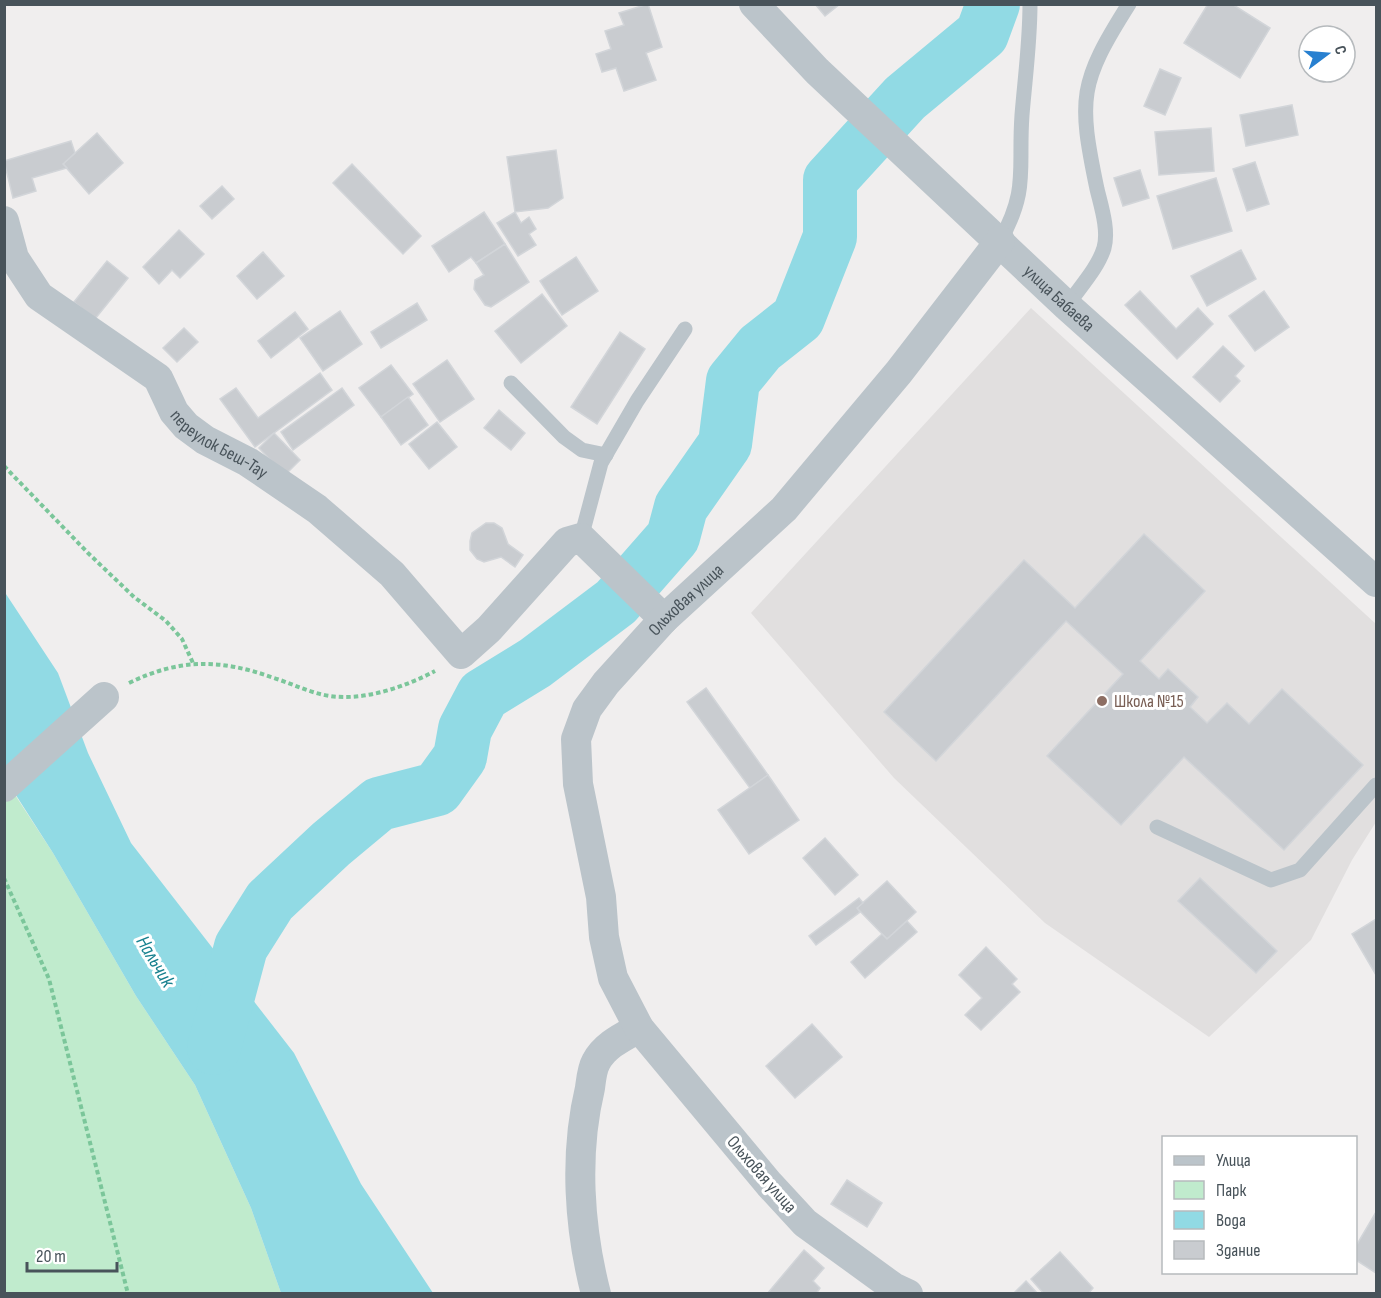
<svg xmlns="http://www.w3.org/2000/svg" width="1381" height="1298" font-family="'Sofia Sans Condensed',sans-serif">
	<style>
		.education { fill: #e1dfdf }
		.green { fill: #c0ebcd }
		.water { fill: #91dae4 }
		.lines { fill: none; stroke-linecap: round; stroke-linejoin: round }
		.river { stroke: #91dae4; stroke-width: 54 }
		.building { fill: #c9ccd0; stroke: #d2d5d9; stroke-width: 1.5 }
		.path { stroke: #7bc69a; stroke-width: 4; stroke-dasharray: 4.5 3; stroke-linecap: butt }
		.lane { stroke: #bbc4ca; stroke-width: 15 }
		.street { stroke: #bbc4ca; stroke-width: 30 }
		.education-dot { fill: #8d6e63; stroke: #fff; stroke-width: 2 }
		.labels { text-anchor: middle; stroke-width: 6; stroke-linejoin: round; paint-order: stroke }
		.street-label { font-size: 18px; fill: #48535a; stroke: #fff }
		.education-label { font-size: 18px; fill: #785e54; stroke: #fff; text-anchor: start }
		.water-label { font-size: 20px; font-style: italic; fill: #17808e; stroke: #fff }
	</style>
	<rect width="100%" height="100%" fill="#f0eeee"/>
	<path class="education" d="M1031,308L1376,624V822L1352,860L1311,940L1209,1037L1045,923L894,778L751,613Z"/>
	<path class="green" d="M4,778L53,853L136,996L195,1085L251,1208L281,1293H5Z"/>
	<path class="water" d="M4,591L58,673L88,753L131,843L294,1053L361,1184L433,1293H281L251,1208L195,1085L136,996L53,853L5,778Z"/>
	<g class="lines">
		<path class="river" d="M214,1048L241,947L270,901L331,844L379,804L437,789L460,757L465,729L483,695L535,663L616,602L673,537L681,507L725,444L733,381L760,348L798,318L830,237V180L905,98L982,34L993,4"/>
	</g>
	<g class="building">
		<path d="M648,4L662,47L646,53L656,80L624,91L616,68L602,72L596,54L611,49L605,31L624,25L619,13Z"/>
		<path d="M815,4H840L825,16Z"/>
		<path d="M1208,4H1232L1270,28L1240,78L1184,43Z"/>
		<path d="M1160,69L1181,78L1165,115L1144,106Z"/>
		<path d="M1292,105L1298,135L1246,146L1240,115Z"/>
		<path d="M1211,128L1214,171L1159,175L1155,132Z"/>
		<path d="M97,133L123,163L89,194L63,164Z"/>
		<path d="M71,141L75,153L63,164L67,168L32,178L36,191L13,198L4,161Z"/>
		<path d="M556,150L563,198L548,208L515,212L507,157Z"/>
		<path d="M1255,162L1269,204L1247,211L1233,169Z"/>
		<path d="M352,164L421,236L403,254L333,183Z"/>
		<path d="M1140,170L1149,198L1123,206L1114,178Z"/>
		<path d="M1216,178L1232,231L1173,249L1157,196Z"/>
		<path d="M222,186L234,199L212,219L200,206Z"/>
		<path d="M484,212L505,244L476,263L471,257L449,272L432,246Z"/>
		<path d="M515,212L521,223L529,217L536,229L529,234L536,245L518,256L497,223Z"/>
		<path d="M179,230L204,254L180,278L172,270L159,284L143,267Z"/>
		<path d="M505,244L529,282L491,307L485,305L474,289L475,280L484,275L476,263Z"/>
		<path d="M1241,250L1256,279L1207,306L1191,276Z"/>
		<path d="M263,252L284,276L257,299L237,276Z"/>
		<path d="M576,257L598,291L562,315L540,281Z"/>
		<path d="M107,261L128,278L95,319L74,302Z"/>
		<path d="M1140,291L1176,329L1198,308L1213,324L1177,359L1125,305Z"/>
		<path d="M1264,291L1289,327L1255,351L1229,316Z"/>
		<path d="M542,294L567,326L521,363L495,331Z"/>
		<path d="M417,303L427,320L381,348L371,332Z"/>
		<path d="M340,311L362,344L323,371L300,338Z"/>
		<path d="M295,312L308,329L271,358L258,341Z"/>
		<path d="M184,328L198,342L177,362L163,348Z"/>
		<path d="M620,332L645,349L597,424L571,407Z"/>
		<path d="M1223,346L1244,366L1235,376L1240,381L1220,402L1193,377Z"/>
		<path d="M447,360L474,399L440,422L413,384Z"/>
		<path d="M391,365L413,394L381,417L359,388Z"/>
		<path d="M320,373L332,390L255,447L220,399L236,388L258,418Z"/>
		<path d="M342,388L354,405L293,450L281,432Z"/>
		<path d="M408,397L428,425L401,445L381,417Z"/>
		<path d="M499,410L525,433L511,450L484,428Z"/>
		<path d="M437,422L457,447L429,469L409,444Z"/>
		<path d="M274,433L300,460L285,475L259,448Z"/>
		<path d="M486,523H494L502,528L508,544L523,555L515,567L501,557L484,562L477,559L470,550V541L472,533Z"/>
		<path d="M1144,534L1205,591L1140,661L1159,679L1168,669L1198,697L1190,707L1207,723L1227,703L1249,724L1282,689L1363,765L1284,850L1184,757L1121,825L1047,756L1123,674L1066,621L936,761L884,712L1024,560L1075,608Z"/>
		<path d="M706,688L768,775L750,788L687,702Z"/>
		<path d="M768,775L799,820L749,854L718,810Z"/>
		<path d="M825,838L858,875L835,895L803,858Z"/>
		<path d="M1200,878L1277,951L1256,973L1178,901Z"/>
		<path d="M887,881L916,912L887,939L857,908Z"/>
		<path d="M859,898L863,903L857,908L860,912L816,945L809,936Z"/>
		<path d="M1376,919V975L1352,934Z"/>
		<path d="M907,921L917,932L865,978L851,962L882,934L887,939Z"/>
		<path d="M986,947L1017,979L1012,984L1020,992L981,1030L965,1015L982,998L959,975Z"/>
		<path d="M812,1024L842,1057L795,1098L766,1066Z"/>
		<path d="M847,1180L882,1203L867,1227L831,1204Z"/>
		<path d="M1376,1212V1273L1356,1260V1246Z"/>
		<path d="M804,1250L824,1268L813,1281L820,1288L816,1294H767Z"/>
		<path d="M1060,1252L1093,1288L1088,1294H1044L1031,1279Z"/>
		<path d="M1026,1281L1038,1294H1013Z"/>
	</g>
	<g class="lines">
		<g class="path">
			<path d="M4,466L88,553L134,597L166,621L182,639L193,663"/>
			<path d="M129,683C180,658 221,659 274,678C293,684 310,693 330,696C364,701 405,687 435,671"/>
			<path d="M4,878L49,979L128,1294"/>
		</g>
		<g class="lane">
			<path d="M1000,241C1029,189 1018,170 1022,115C1025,78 1030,42 1030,4"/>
			<path d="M1067,306C1079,288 1098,268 1104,248C1109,230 1101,206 1097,189C1078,98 1079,83 1129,4"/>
			<path d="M511,383L564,437L582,450L606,455"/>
			<path d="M581,538L601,463L637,401L685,329"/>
			<path d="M1157,827L1271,880L1300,870L1376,785"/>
		</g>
		<g class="street">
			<path id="s1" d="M754,4L817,71L1067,306L1376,582"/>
			<path id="s2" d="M4,221L14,258L39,296L158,378L174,412L186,426L205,440L248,462L317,509L392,574L461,654L489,629L567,542L581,538L664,619"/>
			<path d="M4,787L104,697"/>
			<path d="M596,1294C579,1228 574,1155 590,1088C591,1080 592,1069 596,1062C605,1045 623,1037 639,1028"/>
			<path id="s3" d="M908,1294L893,1287L805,1223L769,1184L639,1028L613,978L604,937L601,897L578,784L576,739L587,709L606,683L664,619L784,509L899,372L1000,241"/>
		</g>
	</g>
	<circle class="education-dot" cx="1102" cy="701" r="6"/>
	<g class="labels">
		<g class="street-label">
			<text dy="6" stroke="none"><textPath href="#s1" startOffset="424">улица Бабаева</textPath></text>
			<text dy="6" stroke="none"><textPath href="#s2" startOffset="322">переулок Беш-Тау</textPath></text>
			<text dy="6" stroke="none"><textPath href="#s3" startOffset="860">Ольховая улица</textPath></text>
			<text transform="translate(762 1174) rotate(49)" y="6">Ольховая улица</text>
		</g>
		<g class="education-label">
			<text x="1114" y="707">Школа №15</text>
		</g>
		<g class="water-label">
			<text transform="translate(156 961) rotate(59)" y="7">Нальчик</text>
		</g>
	</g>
	<rect width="1381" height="1298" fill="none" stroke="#48535a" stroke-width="12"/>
	<rect x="1162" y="1136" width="195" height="138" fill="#ffffff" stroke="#b6babd" stroke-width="1.5"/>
	<rect x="1174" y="1156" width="30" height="9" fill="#bbc4ca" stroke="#b6babd" stroke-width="1.5"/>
	<text x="1216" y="1166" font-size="18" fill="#48535a">Улица</text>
	<rect x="1174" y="1181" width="30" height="18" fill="#c0ebcd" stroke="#b6babd" stroke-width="1.5"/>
	<text x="1216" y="1196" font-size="18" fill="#48535a">Парк</text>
	<rect x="1174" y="1211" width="30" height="18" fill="#91dae4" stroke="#b6babd" stroke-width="1.5"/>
	<text x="1216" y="1226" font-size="18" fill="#48535a">Вода</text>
	<rect x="1174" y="1241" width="30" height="18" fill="#c9ccd0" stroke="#b6babd" stroke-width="1.5"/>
	<text x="1216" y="1256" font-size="18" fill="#48535a">Здание</text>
	<g transform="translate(1327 54) rotate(74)"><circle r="28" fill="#ffffff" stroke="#b6babd" stroke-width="1.5"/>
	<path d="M0-4.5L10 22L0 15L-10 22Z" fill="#2880d0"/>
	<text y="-9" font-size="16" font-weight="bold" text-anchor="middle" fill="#48535a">С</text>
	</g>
	<path d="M27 1262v9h90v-9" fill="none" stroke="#48535a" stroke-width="3"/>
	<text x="36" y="1262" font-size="18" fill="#48535a" stroke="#ffffff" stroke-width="4.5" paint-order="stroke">20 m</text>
</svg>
